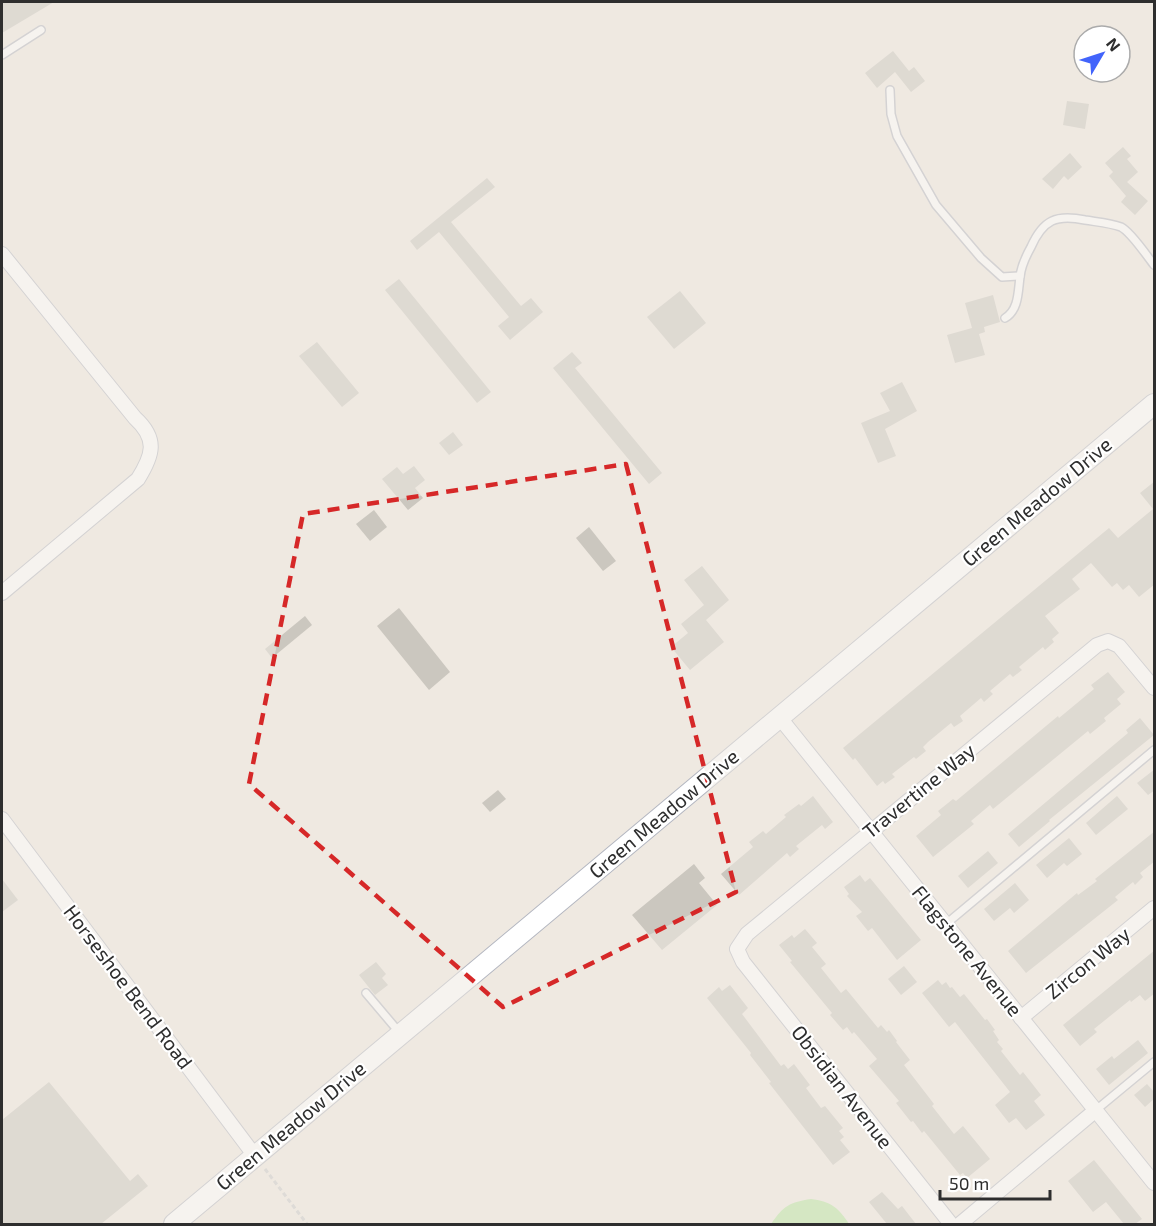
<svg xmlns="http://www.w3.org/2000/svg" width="1156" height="1226" font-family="'Exo 2',sans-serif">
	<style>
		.green { fill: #b6e59e }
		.building { fill: #cbc7bf }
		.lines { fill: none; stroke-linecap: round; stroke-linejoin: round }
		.service-casing { stroke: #b4b7c1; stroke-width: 10 }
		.minor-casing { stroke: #b4b7c1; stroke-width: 16 }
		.secondary-casing { stroke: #b4b7c1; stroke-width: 22 }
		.path { stroke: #c9c9c9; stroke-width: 3; stroke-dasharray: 4.5 3; stroke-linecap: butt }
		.service { stroke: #fff; stroke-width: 7 }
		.minor { stroke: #fff; stroke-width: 14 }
		.secondary { stroke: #fff; stroke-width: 20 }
		.marked { fill: none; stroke: #d62828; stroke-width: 4.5; stroke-dasharray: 12 8; stroke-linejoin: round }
		.labels { text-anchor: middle; stroke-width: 4.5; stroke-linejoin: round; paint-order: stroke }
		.street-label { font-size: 20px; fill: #2e2e2e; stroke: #fff }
	</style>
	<rect width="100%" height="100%" fill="#efe9e1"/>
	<path class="green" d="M811,1199C830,1201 839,1208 849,1224H771C783,1206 790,1202 811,1199Z"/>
	<g class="building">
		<path d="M2,2H54L2,33Z"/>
		<path d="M893,51L909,71L914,67L925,81L911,92L895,72L877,88L865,73Z"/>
		<path d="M1067,101L1089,104L1085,129L1063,125Z"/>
		<path d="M1123,147L1131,156L1127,159L1138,172L1127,182L1148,201L1135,215L1121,202L1126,196L1109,176L1113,172L1105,163Z"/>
		<path d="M1070,153L1082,167L1068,180L1064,176L1053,189L1042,179Z"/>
		<path d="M487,178L495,187L451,222L521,306L531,298L543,312L510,340L498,326L509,317L439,232L417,250L410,241Z"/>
		<path d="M399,279L491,392L477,403L385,290Z"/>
		<path d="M680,291L706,323L674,349L647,317Z"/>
		<path d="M993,295L1000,322L984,327L985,332L979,334L985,355L955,363L947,335L972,328L965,303Z"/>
		<path d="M317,342L359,393L342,407L299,356Z"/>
		<path d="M572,352L582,363L575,368L662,473L649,484L553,368Z"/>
		<path d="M902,382L917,411L885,429L896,456L878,463L861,423L890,411L880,393Z"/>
		<path d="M453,432L463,445L449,455L439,443Z"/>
		<path d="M414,466L425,480L415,488L423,498L408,510L382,479L397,467L403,474Z"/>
		<path d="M1155,481V584L1139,597L1129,585L1123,590L1117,583L1112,587L1091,563L1072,579L1080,589L1045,616L1059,633L1052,639L1054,642L1045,650L1043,647L1019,667L1022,670L1013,677L1010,674L990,691L993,694L984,702L981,698L960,716L963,721L954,727L951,723L928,742L923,747L926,751L916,759L914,757L892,774L895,777L885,784L883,781L877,786L855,758L853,760L843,748L1109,528L1118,538L1153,509L1140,493Z"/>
		<path d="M374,510L387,527L370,541L356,524Z"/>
		<path d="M589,527L616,561L603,571L576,538Z"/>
		<path d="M702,566L729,600L706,620L724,642L690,670L671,647L688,633L681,624L704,605L684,580Z"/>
		<path d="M399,608L450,672L429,690L377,626Z"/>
		<path d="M305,616L312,625L272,658L265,649Z"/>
		<path d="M1108,672L1125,692L1117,699L1121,704L1104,718L1106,721L1090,734L1088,731L993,809L990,805L971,821L974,824L933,857L916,836L941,815L938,811L953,799L956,801L1058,716L1059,718L1094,689L1091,685Z"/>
		<path d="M1140,718L1154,735L1049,820L1050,821L1019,847L1008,834L1128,733L1126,730Z"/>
		<path d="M1155,769V790L1148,795L1137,783Z"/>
		<path d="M498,790L506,799L490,812L482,803Z"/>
		<path d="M813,796L833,822L825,829L822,825L796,846L799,849L790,857L787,853L739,895L721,874L753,847L749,842L763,831L766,834L786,817L784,815L799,804L801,806Z"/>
		<path d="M1117,796L1128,809L1096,835L1086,823Z"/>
		<path d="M1155,831V861L1140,873L1143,877L1135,885L1133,882L1115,897L1118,900L1026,973L1008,951L1077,893L1078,895L1097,881L1095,879Z"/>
		<path d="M1069,838L1082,854L1067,866L1064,863L1047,878L1036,865Z"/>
		<path d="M988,851L998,863L968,888L958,876Z"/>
		<path d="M694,864L705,878L699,883L717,905L662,950L632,915Z"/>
		<path d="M860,875L865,882L870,878L921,940L897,960L872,928L868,931L856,916L862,912L847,896L849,894L844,887Z"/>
		<path d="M2,879L18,900L2,912Z"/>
		<path d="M1015,883L1029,900L1014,913L1010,908L994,921L984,909Z"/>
		<path d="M805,929L817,943L812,947L826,964L821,968L841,993L846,989L878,1028L881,1025L887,1032L889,1030L897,1041L896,1042L910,1060L904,1065L934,1104L932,1106L954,1134L963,1126L990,1159L967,1178L963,1173L960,1175L924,1131L922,1133L913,1121L911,1122L896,1103L899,1101L869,1066L877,1059L854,1032L852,1034L847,1027L843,1030L830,1015L832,1013L790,962L792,961L779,945L792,935L794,938Z"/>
		<path d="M1155,950V993L1145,1001L1140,995L1131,1002L1130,1000L1094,1029L1097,1032L1080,1046L1063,1025Z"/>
		<path d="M376,962L386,974L382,978L388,985L375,995L359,975Z"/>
		<path d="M904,966L917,982L901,995L888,979Z"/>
		<path d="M938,980L942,985L946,982L950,988L952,987L960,997L964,994L985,1020L987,1019L995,1030L993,1031L999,1040L997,1042L1003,1049L1001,1051L1020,1075L1023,1072L1041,1095L1034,1101L1045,1115L1026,1130L1016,1118L1009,1123L995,1105L1010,1092L955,1022L949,1027L922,993Z"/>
		<path d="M730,985L748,1008L742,1014L781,1066L784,1064L788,1069L794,1064L810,1085L806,1088L821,1108L825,1106L843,1128L839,1131L844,1137L840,1140L850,1152L833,1165L769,1083L771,1082L750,1055L751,1053L707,998L719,987L722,991Z"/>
		<path d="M1138,1040L1148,1053L1109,1085L1096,1069L1112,1056L1114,1059Z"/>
		<path d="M49,1082L130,1181L138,1174L148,1186L101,1224H2V1120Z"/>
		<path d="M1147,1084L1155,1093V1098L1145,1107L1134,1095Z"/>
		<path d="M1094,1160L1142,1219L1135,1224H1124L1106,1202L1093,1212L1068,1181Z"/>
		<path d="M882,1192L898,1209L902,1206L916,1224H887L869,1202Z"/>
	</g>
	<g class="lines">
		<g class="service-casing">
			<g id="service">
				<path d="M2,55L41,30"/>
				<path d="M890,90L891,114L897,136L936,205L981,258L1002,277L1020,276"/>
				<path d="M1005,318C1019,310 1018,291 1020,277C1021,266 1026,256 1031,247C1043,220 1056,214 1085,220C1097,222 1110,223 1121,227C1131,232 1147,256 1154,265"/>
				<path d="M946,924L1154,750"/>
				<path d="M366,993L399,1032"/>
				<path d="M1096,1110L1154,1062"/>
			</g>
		</g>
		<g class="minor-casing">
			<g id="minor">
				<path d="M2,254L135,418C158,439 153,455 138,479L2,593"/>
				<path d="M780,718L1154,1183"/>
				<path d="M2,819L255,1156"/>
				<path d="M1021,1018L1154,908"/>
				<path d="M951,1224L743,962L737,949L747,934L1097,645L1108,641L1119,646L1154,688"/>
				<path d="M960,1224L1096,1110"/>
			</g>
		</g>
		<g class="secondary-casing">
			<path id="secondary" d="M174,1224L1154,404"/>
		</g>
		<path class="path" d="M265,1169L307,1224"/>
		<use href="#service" class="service"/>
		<use href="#minor" class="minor"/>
		<use href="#secondary" class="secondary"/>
	</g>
	<path d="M0 0H1156V1226H0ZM626,464L736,892L503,1007L249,784L303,514Z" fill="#efe9e1" fill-opacity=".55" fill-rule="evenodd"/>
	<path class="marked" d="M626,464L736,892L503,1007L249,784L303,514Z"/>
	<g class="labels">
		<g class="street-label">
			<text transform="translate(1037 502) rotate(-40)" y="7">Green Meadow Drive</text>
			<text transform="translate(919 791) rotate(-39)" y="7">Travertine Way</text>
			<text transform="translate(664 814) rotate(-40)" y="7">Green Meadow Drive</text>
			<text transform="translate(967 951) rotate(51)" y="7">Flagstone Avenue</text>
			<text transform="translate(1088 963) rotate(-39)" y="7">Zircon Way</text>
			<text transform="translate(128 987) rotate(53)" y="7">Horseshoe Bend Road</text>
			<text transform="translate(842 1087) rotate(52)" y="7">Obsidian Avenue</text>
			<text transform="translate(291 1126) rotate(-40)" y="7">Green Meadow Drive</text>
		</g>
	</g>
	<rect width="1156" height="1226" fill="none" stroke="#2e2e2e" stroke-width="6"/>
	<g transform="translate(1102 54) rotate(51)"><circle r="28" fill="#ffffff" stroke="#ababab" stroke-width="1.5"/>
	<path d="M0-4.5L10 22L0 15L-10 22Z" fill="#4264fb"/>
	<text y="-9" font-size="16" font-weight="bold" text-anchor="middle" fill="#2e2e2e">N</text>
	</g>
	<path d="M940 1190v9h110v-9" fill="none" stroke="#2e2e2e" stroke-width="3"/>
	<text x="949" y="1190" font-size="18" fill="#2e2e2e" stroke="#ffffff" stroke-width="4.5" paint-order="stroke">50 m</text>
</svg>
